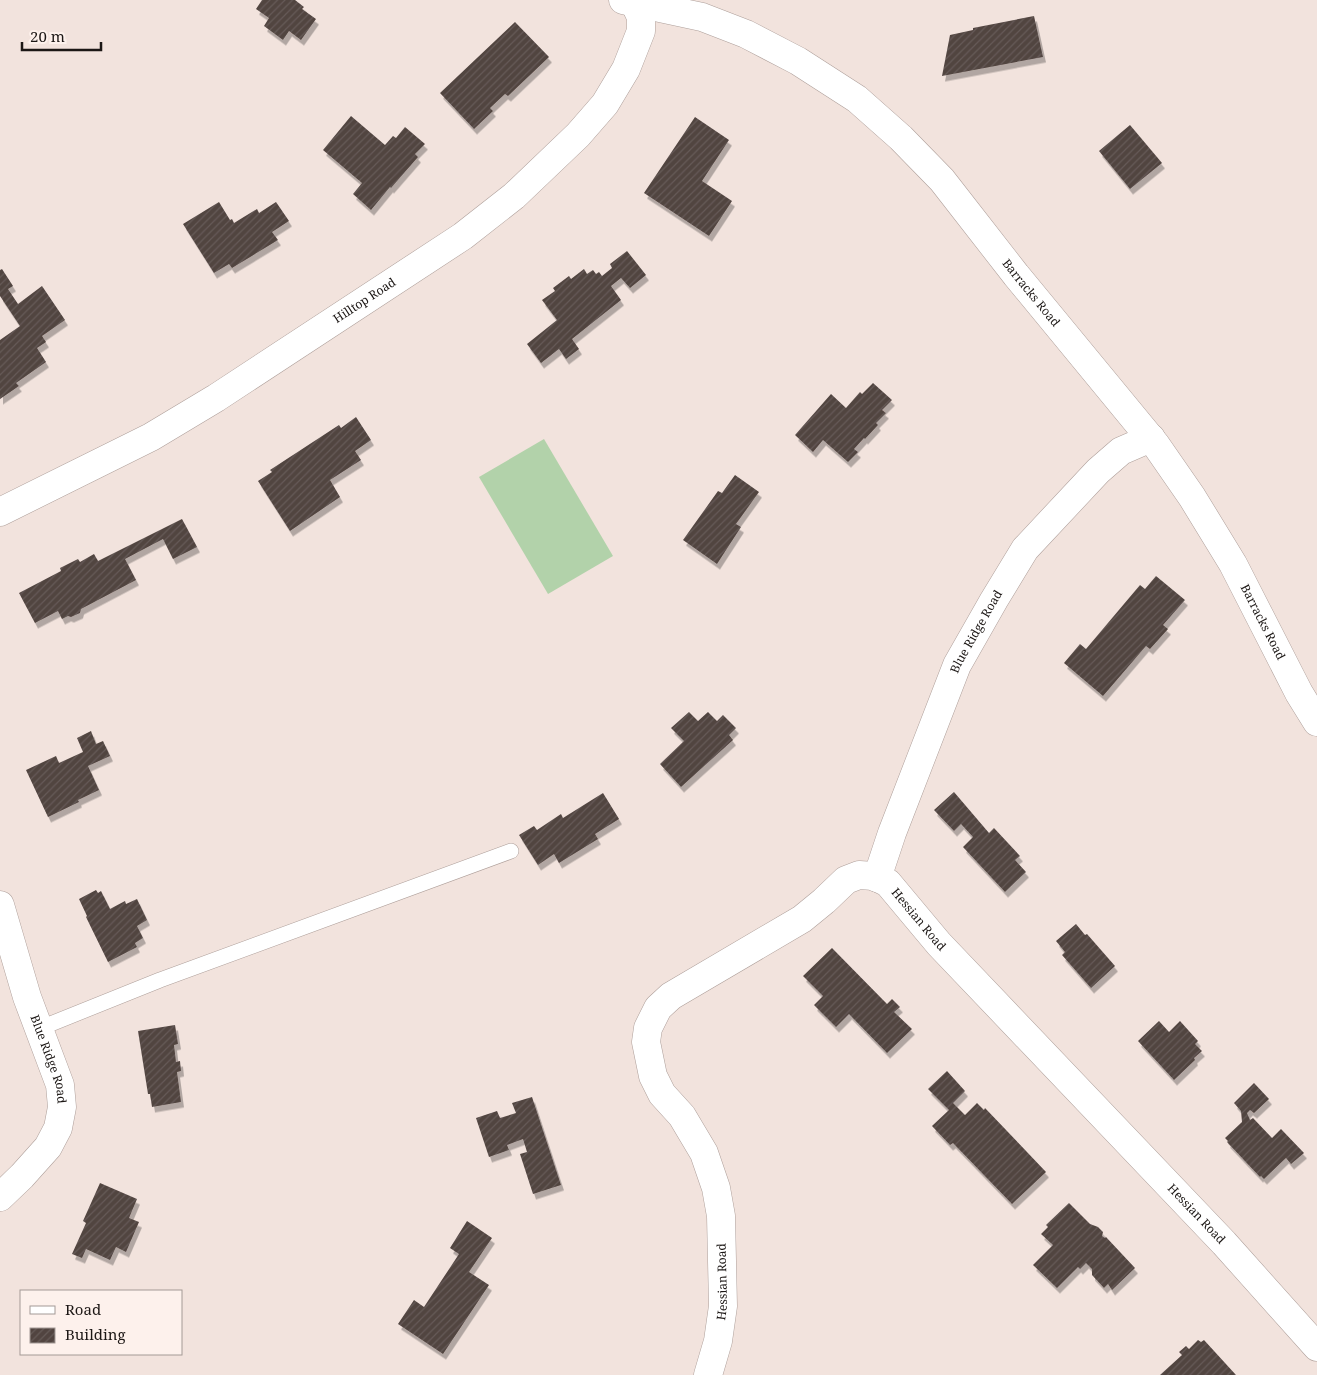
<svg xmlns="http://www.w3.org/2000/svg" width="1317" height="1375" font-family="'Noto Serif',serif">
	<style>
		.pitch { fill: #b2d2aa }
		.building { fill: url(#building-hatch); filter: url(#shadow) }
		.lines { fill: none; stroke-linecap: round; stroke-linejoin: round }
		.lane-casing { stroke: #ae9f9a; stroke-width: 16 }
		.street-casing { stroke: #ae9f9a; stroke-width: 29 }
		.primary-casing { stroke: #ae9f9a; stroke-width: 29 }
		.lane { stroke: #fff; stroke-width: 15 }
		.street { stroke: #fff; stroke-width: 28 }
		.primary { stroke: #fff; stroke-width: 28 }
		.labels { text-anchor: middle; stroke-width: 5; stroke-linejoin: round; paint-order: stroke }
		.street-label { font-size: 12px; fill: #1c1715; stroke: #fdf1ec }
	</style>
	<defs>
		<pattern id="building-hatch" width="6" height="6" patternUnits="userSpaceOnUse" patternTransform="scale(1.25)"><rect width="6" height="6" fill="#514440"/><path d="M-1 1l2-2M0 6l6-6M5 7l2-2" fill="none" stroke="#665b58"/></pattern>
		<filter id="shadow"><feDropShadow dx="3" dy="5.5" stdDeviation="0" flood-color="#0004"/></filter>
	</defs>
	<rect width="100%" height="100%" fill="#f2e3dd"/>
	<path class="pitch" d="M544,439L613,556L548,594L479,477Z"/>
	<g class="building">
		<path d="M262,0H295L304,7L302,9L316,19L301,40L289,31L283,40L264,26L269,18L256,9Z"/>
		<path d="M1034,16L1043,57L942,76L950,35L973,30V28Z"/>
		<path d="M515,22L549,57L508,96L505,94L490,108L493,111L474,129L440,93Z"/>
		<path d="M351,116L385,145L393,136L396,138L405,127L425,144L415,154L418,157L391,188L390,187L371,210L353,194L362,183L323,150Z"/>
		<path d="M695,117L729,140L702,181L732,201L709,236L644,193Z"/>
		<path d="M1130,125L1162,163L1130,189L1099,151Z"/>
		<path d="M219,202L230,220L232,219L234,223L257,209L259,213L276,202L289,221L272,232L278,240L232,268L229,264L214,273L183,224Z"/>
		<path d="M627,251L646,275L630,288L621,278L611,286L621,300L572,339L579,349L566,359L559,349L541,363L527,344L557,320L542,300L555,291L553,288L569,276L571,279L584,269L587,274L593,270L596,274L599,272L602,276L612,268L610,264Z"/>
		<path d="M2,269L13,286L8,289L18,304L42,286L65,320L42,336L46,342L37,348L46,362L16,383L19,386L0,399V340L20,326L0,296V270Z"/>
		<path d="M873,383L892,400L882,410L886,413L876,423L878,425L865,439L864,438L854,449L858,452L848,462L823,440L813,452L795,435L831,394L846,408L860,392L862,394Z"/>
		<path d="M356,417L371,440L355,451L361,460L330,480L340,497L290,531L258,481L272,472L270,470L339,425L341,428Z"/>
		<path d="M735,475L759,492L736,524L741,527L717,564L683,540L718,491L722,493Z"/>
		<path d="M182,519L197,547L173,559L163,539L125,559L136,580L81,609L80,613L71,617L68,616L62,619L58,611L35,623L19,593L61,571L60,568L78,559L80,562L94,554L98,561Z"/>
		<path d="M1156,576L1185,600L1163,625L1168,629L1150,649L1146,646L1103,696L1064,663L1080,644L1086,649L1140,585L1145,589Z"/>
		<path d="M689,712L698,721L708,712L717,721L723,715L736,728L729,735L733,740L681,787L660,764L684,741L671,728Z"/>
		<path d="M91,731L96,744L103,741L110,756L88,766L99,790L78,800L79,802L48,817L26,770L56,756L59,763L83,752L77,738Z"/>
		<path d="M954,792L989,833L994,828L1020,856L1015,860L1026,872L1005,892L963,847L973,837L961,824L954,831L934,810Z"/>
		<path d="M603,793L619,819L595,834L598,839L559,863L554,854L538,865L519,835L534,826L537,830L561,814L563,818Z"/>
		<path d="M96,890L98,893L101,891L110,909L125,901L126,904L137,899L147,920L137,926L143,938L135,943L137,947L108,962L86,917L87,916L79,899Z"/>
		<path d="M1076,924L1085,935L1087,934L1115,966L1091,988L1062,955L1065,952L1056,941Z"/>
		<path d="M832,948L887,1004L892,999L900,1007L894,1012L912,1029L887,1053L849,1014L836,1027L814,1005L823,996L803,976Z"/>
		<path d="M1159,1021L1169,1032L1180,1021L1198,1041L1195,1044L1202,1051L1194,1058L1195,1060L1174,1080L1138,1041Z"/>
		<path d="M175,1025L178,1044L174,1045L176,1062L180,1061L181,1071L177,1072L181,1102L152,1107L150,1094H148L138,1031Z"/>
		<path d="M947,1071L965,1091L953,1103L965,1115L977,1103L984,1110L985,1108L1046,1172L1012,1204L953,1143L950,1145L932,1126L949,1110L928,1089Z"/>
		<path d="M1254,1083L1269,1099L1254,1113L1250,1110L1247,1113L1250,1120L1253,1118L1272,1138L1281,1129L1304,1153L1291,1164L1286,1158L1264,1179L1261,1176L1260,1177L1227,1142L1228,1141L1225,1138L1242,1122L1241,1111L1234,1103Z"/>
		<path d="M532,1097L561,1185L533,1194L520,1154L527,1152L523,1139L507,1145L509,1150L489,1157L476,1118L497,1111L500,1118L516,1113L512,1103Z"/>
		<path d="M100,1183L137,1199L129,1218L139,1222L126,1252L116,1247L110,1260L86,1249L82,1258L72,1254L86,1223L83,1221Z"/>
		<path d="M1069,1203L1090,1224L1098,1227L1103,1232L1102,1236L1105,1238L1106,1237L1135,1268L1112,1290L1108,1284L1104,1288L1092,1275V1269L1086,1263L1080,1269L1078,1267L1057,1288L1033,1265L1053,1245L1041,1234L1048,1227L1046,1225Z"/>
		<path d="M467,1221L492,1238L469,1272L489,1285L443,1354L398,1324L414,1300L424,1307L459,1254L450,1248Z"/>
		<path d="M1198,1340L1201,1342L1204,1340L1236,1375H1160L1182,1355L1179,1352L1186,1346L1189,1349Z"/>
	</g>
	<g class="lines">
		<g class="lane-casing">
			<path id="lane" d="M38,1029L160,980L511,851"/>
		</g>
		<g class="street-casing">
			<g id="street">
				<path id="s1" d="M0,512L151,437L216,398L463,236L514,196L578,135L605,104L626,69L641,31V17L633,0"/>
				<path id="s2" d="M877,878L892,833L957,665L994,600L1025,549L1098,471L1121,451L1151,438"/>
				<path id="s3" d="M0,905L27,997L60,1085L62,1107L58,1128L48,1147L22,1176L0,1197"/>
				<path id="s4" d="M708,1375L718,1341L723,1306L721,1216L716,1188L704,1153L682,1116L662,1094L653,1076L646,1042L648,1028L658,1008L671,996L802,919L824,901L846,880L859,875L874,876L888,883L939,944L1224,1243L1317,1347"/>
			</g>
		</g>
		<g class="primary-casing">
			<g id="primary">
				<path id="s5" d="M623,0L702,17L746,34L798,61L857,99L901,138L942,180L1016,275L1156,445L1192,497L1233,564L1299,693L1317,722"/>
			</g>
		</g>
		<use href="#lane" class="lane"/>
		<use href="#street" class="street"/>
		<use href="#primary" class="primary"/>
	</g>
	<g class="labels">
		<g class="street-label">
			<text dy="4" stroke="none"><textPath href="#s5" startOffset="518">Barracks Road</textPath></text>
			<text dy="4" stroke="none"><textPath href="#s1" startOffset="422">Hilltop Road</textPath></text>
			<text dy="4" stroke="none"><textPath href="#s5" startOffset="922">Barracks Road</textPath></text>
			<text dy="4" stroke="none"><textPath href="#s2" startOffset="266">Blue Ridge Road</textPath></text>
			<text dy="4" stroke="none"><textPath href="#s4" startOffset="711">Hessian Road</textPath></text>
			<text dy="4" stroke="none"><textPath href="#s3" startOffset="162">Blue Ridge Road</textPath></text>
			<text dy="4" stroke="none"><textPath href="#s4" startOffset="1116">Hessian Road</textPath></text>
			<text dy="4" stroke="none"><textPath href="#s4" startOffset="95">Hessian Road</textPath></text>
		</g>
	</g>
	<rect x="20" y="1290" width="162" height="65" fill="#fdf1ec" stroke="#a39a96"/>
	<rect x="30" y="1306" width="25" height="8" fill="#ffffff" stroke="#a39a96"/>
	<text x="65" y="1315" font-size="15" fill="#1c1715">Road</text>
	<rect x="30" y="1328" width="25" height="15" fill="url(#building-hatch)" stroke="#a39a96"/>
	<text x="65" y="1340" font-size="15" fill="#1c1715">Building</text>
	<path d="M22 42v8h79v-8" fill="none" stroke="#1c1715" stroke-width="2.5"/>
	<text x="30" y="42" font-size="15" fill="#1c1715" stroke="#fdf1ec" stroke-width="4" paint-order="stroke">20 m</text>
</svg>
